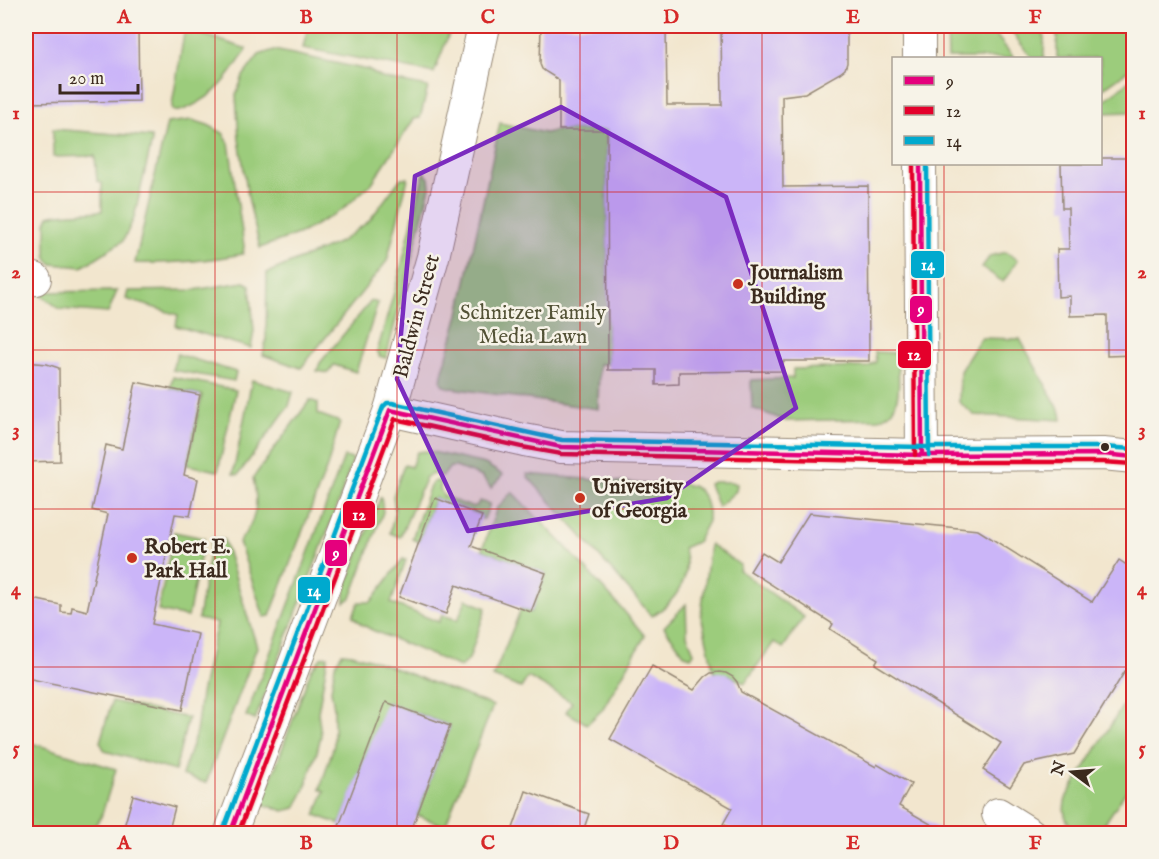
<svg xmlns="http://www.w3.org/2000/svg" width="1159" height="859" font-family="'IM FELL English',serif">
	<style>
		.green { fill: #9ccc7c; stroke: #6c7b4d; stroke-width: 1.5 }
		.building { fill: #cbb5f8 }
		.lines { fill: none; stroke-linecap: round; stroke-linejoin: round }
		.minor-casing { stroke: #968876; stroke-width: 34 }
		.minor { stroke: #fff; stroke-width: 32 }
		.bus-1-casing { stroke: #f7f3e8; stroke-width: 9 }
		.bus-2-casing { stroke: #f7f3e8; stroke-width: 9 }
		.bus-3-casing { stroke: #f7f3e8; stroke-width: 9 }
		.bus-1 { stroke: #e5007d; stroke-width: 4.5 }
		.bus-2 { stroke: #e4002b; stroke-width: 4.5 }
		.bus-3 { stroke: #00a9ce; stroke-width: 4.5 }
		.marked { fill: #7b2cbf; fill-opacity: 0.2; stroke: #7b2cbf; stroke-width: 4.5; stroke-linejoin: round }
		.grid { fill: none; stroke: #d62828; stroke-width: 1.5; stroke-opacity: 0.55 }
		.poi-dot { fill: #c8321e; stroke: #f7f3e8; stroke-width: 2 }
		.bus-dot { fill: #3b2a1e; stroke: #f7f3e8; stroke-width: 2 }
		.labels { text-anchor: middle; stroke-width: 5; stroke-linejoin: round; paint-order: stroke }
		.poi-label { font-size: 21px; font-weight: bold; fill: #3b2a1e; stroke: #f7f3e8; text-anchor: start }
		.park-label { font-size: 21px; fill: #535236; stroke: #f7f3e8 }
		.street-label { font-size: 21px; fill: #3b2a1e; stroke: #f7f3e8 }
		.line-badge { stroke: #f7f3e8; stroke-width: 2 }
		.badge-label { font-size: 16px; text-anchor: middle; font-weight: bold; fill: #fff }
		.neatline { fill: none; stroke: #d62828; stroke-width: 2 }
		.grid-label { font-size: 20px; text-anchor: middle; font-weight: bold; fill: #d62828 }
	</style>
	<rect width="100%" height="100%" fill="#f7f3e8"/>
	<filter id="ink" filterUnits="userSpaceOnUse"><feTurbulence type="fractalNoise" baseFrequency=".0167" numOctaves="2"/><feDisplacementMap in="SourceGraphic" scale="12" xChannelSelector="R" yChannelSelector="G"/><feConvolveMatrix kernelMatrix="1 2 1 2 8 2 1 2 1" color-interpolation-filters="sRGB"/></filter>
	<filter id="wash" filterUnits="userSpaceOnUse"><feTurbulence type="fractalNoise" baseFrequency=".008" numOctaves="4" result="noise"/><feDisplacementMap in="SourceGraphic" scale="24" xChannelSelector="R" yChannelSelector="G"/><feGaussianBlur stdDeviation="1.35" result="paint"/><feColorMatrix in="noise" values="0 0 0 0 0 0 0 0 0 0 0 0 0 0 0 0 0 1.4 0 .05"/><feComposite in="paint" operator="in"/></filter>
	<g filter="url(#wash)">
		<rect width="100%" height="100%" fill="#f2e6ce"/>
		<g class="green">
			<path d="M308,26H452L434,73L303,48Z"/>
			<path d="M947,26H989L1014,58H948Z"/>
			<path d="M1007,26H1044V58H1032Z"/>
			<path d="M1057,26H1133V67L1101,90L1100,58H1057Z"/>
			<path d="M189,30L247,49C230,75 220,93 190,107C183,110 179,113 172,110V105L184,34L186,31Z"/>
			<path d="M274,50L368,70L382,78L428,87L420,118L414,119L372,183L342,210L303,232L260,248L249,202L239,139L236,95L243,76L259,55Z"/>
			<path d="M1133,78V112L1101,113V103Z"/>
			<path d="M192,120L208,125L223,133L229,143L244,246L243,254C206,261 173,264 135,263L167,123Z"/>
			<path d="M500,123L545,133L559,130H607L608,364H599L598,409L451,388L444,386L441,382L442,374L459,314Z"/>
			<path d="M53,129L151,137L152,141L134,218L123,241L82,267L52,264L48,260L46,256V223L49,216L57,214L102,211V183L97,181L95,156L53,157Z"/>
			<path d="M424,172L429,178L430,187L386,358L379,356V353L377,352L401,268Z"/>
			<path d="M401,178H408L387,261L301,368L263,355L266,340L267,273L340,242L369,221Z"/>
			<path d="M1006,252L1018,260L1003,282L982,267L990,256Z"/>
			<path d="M244,282L250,285L254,331L251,348L176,326L178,315L126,299L128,291L194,290Z"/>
			<path d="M117,291L108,313L60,309L37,292Z"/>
			<path d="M371,301L378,303L356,372L334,365L328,373L317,371L320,363Z"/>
			<path d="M981,338L1020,339L1061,413L1062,420L974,415L959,402L960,371Z"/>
			<path d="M875,352L897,353C898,368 902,398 892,410C890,414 884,416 880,419L786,421L752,408L751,380L793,378V369L868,367L876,362Z"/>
			<path d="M177,354L236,372L234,381L172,370Z"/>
			<path d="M173,377L236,390L218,471L187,465L202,395L170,388Z"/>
			<path d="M252,380L293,392L289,406L238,475L233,474Z"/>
			<path d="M310,400L318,403V414L340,422L327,467L270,616L264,617L239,542C257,519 259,506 253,478Z"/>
			<path d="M428,451L485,464L503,475L491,488L482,477L456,467H450L443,476L432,474L426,477L400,537L390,533L395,510L393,496L404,465L411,467L417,452Z"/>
			<path d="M344,457L353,459L339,501L255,720L246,716L296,586Z"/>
			<path d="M527,474L642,484H684L692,486L699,490L705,499L708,511V521L697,542L683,548C694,577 675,602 652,616L578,532L528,477Z"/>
			<path d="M437,481L441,483L440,489L443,496L471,507L476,506L480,501L490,504L484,519H481V515L435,498L419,542L412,539L429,488L433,482Z"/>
			<path d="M713,482H731L737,484L736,491L718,507L709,484Z"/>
			<path d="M512,492L565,546L623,610L645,636L602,710L587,724L566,712L572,702L528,677L521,688L493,677L521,609L531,612L546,573L482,550L497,508Z"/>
			<path d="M381,496L383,512L351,598L345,602V589Z"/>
			<path d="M174,532L204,538L188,617L158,611Z"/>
			<path d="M212,538L224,540L257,647L206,783L182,775L196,733L201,694L217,623L198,619Z"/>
			<path d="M710,544L740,565L739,570L804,617L783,648L774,642L745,683L729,675L714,673L701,615Z"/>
			<path d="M403,559L406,560L391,603L439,622L442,615L458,620L466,599L486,608L469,659L460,667L372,630L361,624L353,616L359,602H371Z"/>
			<path d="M686,604L687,635L694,653L691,657L685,655L664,627Z"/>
			<path d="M342,653L352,654L376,661L493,706L445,826L417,815L450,726L387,702L340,824L315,815L325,791L320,789L334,745V708L331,690L335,665Z"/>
			<path d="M328,656L318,712L321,735L317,752L304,791L295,808L284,811L262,804L311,670L322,657Z"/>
			<path d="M1128,700L1127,716L1133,725V781L1103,826C1080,843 1056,822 1067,796L1125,702Z"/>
			<path d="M112,701L188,718L175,771L105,751L100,742Z"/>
			<path d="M28,742L116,769L101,817L89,833L26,832V749Z"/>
		</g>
		<g id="blocks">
			<g class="building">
				<path d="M26,26H138L139,101L26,103Z"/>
				<path d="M541,26H666L667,105H722L721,26H847V63L845,69L840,73L805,93L782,96L783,187L868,186L869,361H783V371L679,372V384L656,385V370H608L607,130H559V80L546,72L542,69L540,64Z"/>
				<path d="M1101,158H1134V355L1107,356V315L1070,316V296L1058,297L1057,249H1069L1068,208H1062L1061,164H1101Z"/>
				<path d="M26,362L47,364L59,368L60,461L26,462Z"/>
				<path d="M136,382L200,395L184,475L198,479L190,516L175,514L152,624L198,634L182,710L26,678V636L33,599L61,605V612L71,613L72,607L87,611L108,514L92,510L106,445L122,449Z"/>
				<path d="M435,498L482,516L471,546L546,573L531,612L456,585L446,614L399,597Z"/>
				<path d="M809,513L978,530L1092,602L1119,560L1134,570V676L1125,671L1074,754L1024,765L1010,787L983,770L1001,743L875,664L878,659L830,629L833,624L750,571L762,552L778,562Z"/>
				<path d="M652,666L694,690L705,677L711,673L719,672L726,673L733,677L737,682L741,692L876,767L877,764L911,784L899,806L948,834H740L723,824L732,808L610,739Z"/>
				<path d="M386,702L450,726L410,834H336Z"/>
				<path d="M526,791L589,814L582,834H511Z"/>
				<path d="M133,795L175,807L168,834H122Z"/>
			</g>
		</g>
	</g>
	<g filter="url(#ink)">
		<use href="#blocks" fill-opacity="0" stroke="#968876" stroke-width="1.5"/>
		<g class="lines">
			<g class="minor-casing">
				<g id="minor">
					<path d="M919,26V58"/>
					<path d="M920,164L922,455"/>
					<path d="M26,280L35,279"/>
					<path d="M390,410L524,440L561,447L922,455L1103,454L1134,457"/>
					<path d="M998,814L1030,834"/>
					<path d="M230,834L310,623L390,410L433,257L484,26"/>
				</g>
			</g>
			<use href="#minor" class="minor"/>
			<g class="bus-1-casing">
				<g id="bus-1">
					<path d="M920,164L922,455"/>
					<path d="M230,834L390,410L561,447L922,455L1103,454L1134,457"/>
				</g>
			</g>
			<g class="bus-2-casing">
				<g id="bus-2">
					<path d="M913,164L915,455"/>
					<path d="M238,834L395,419L522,447L561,454L922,462H1103L1133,464"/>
				</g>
			</g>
			<g class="bus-3-casing">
				<g id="bus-3">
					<path d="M927,164L929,455"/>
					<path d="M223,831L383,407L387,403H392L562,440L922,447H1103L1134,449"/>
				</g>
			</g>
			<use href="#bus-1" class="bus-1"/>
			<use href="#bus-2" class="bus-2"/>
			<use href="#bus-3" class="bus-3"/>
		</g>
	</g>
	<path class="marked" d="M561,107L726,197L796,408L667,498L468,531L397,379L415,176Z"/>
	<path class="grid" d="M215,26V834M397,26V834M580,26V834M762,26V834M944,26V58M944,164V834M26,192H1134M26,350H1134M26,509H1134M26,667H1134"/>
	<g class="poi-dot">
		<circle cx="738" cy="284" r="6"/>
		<circle cx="580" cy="498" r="6"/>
		<circle cx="132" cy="558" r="6"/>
	</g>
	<circle class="bus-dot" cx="1105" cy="447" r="5"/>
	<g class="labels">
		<g class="poi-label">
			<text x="750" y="279">Journalism<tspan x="750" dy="24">Building</tspan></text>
			<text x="592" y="493">University<tspan x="592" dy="24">of Georgia</tspan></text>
			<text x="144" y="553">Robert E.<tspan x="144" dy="24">Park Hall</tspan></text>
		</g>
		<g class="park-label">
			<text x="533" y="319">Schnitzer Family<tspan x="533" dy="24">Media Lawn</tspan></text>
		</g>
		<g class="street-label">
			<text transform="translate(416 316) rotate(-75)" y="7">Baldwin Street</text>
		</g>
	</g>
	<g class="line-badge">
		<rect x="910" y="250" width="35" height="29" rx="6" fill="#00a9ce"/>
		<rect x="909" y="295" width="24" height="29" rx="6" fill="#e5007d"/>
		<rect x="897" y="340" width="35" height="29" rx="6" fill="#e4002b"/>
		<rect x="342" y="500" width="34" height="29" rx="6" fill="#e4002b"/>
		<rect x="324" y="539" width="24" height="28" rx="6" fill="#e5007d"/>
		<rect x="297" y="576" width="34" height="28" rx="6" fill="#00a9ce"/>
	</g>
	<g class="badge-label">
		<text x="928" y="270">14</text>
		<text x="921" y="315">9</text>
		<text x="914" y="360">12</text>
		<text x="359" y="520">12</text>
		<text x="336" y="559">9</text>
		<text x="314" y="596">14</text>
	</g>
	<rect width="1159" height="859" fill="none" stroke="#f7f3e8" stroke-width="66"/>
	<rect x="892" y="57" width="210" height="108" fill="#f7f3e8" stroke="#aca397" stroke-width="1.5"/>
	<rect x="904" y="76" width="30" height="9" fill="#e5007d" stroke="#aca397" stroke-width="1.5"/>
	<text x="946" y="87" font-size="18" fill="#3b2a1e">9</text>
	<rect x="904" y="106" width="30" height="9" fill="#e4002b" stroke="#aca397" stroke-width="1.5"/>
	<text x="946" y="117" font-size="18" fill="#3b2a1e">12</text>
	<rect x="904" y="136" width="30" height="9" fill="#00a9ce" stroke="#aca397" stroke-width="1.5"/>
	<text x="946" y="147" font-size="18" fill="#3b2a1e">14</text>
	<g transform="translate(1072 772) rotate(286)" stroke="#f7f3e8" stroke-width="4.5" paint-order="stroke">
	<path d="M0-4.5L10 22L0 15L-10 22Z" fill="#3b2a1e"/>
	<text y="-9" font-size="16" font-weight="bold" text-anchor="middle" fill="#3b2a1e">N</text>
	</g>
	<path d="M60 84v9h78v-9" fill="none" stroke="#3b2a1e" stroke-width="3"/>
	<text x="69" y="84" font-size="18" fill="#3b2a1e" stroke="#f7f3e8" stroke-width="4.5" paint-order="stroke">20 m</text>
	<rect x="33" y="33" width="1093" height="793" class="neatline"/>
	<g class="grid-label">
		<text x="124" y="23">A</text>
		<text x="306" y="23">B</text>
		<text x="488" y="23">C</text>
		<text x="671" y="23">D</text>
		<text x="853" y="23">E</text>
		<text x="1035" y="23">F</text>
		<text x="16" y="119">1</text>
		<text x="1142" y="119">1</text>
		<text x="16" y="278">2</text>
		<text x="1142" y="278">2</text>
		<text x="16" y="436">3</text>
		<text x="1142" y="436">3</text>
		<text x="16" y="595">4</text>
		<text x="1142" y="595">4</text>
		<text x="16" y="754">5</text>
		<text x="1142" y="754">5</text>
		<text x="124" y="849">A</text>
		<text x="306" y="849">B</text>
		<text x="488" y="849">C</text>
		<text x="671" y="849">D</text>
		<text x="853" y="849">E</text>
		<text x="1035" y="849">F</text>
	</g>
</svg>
